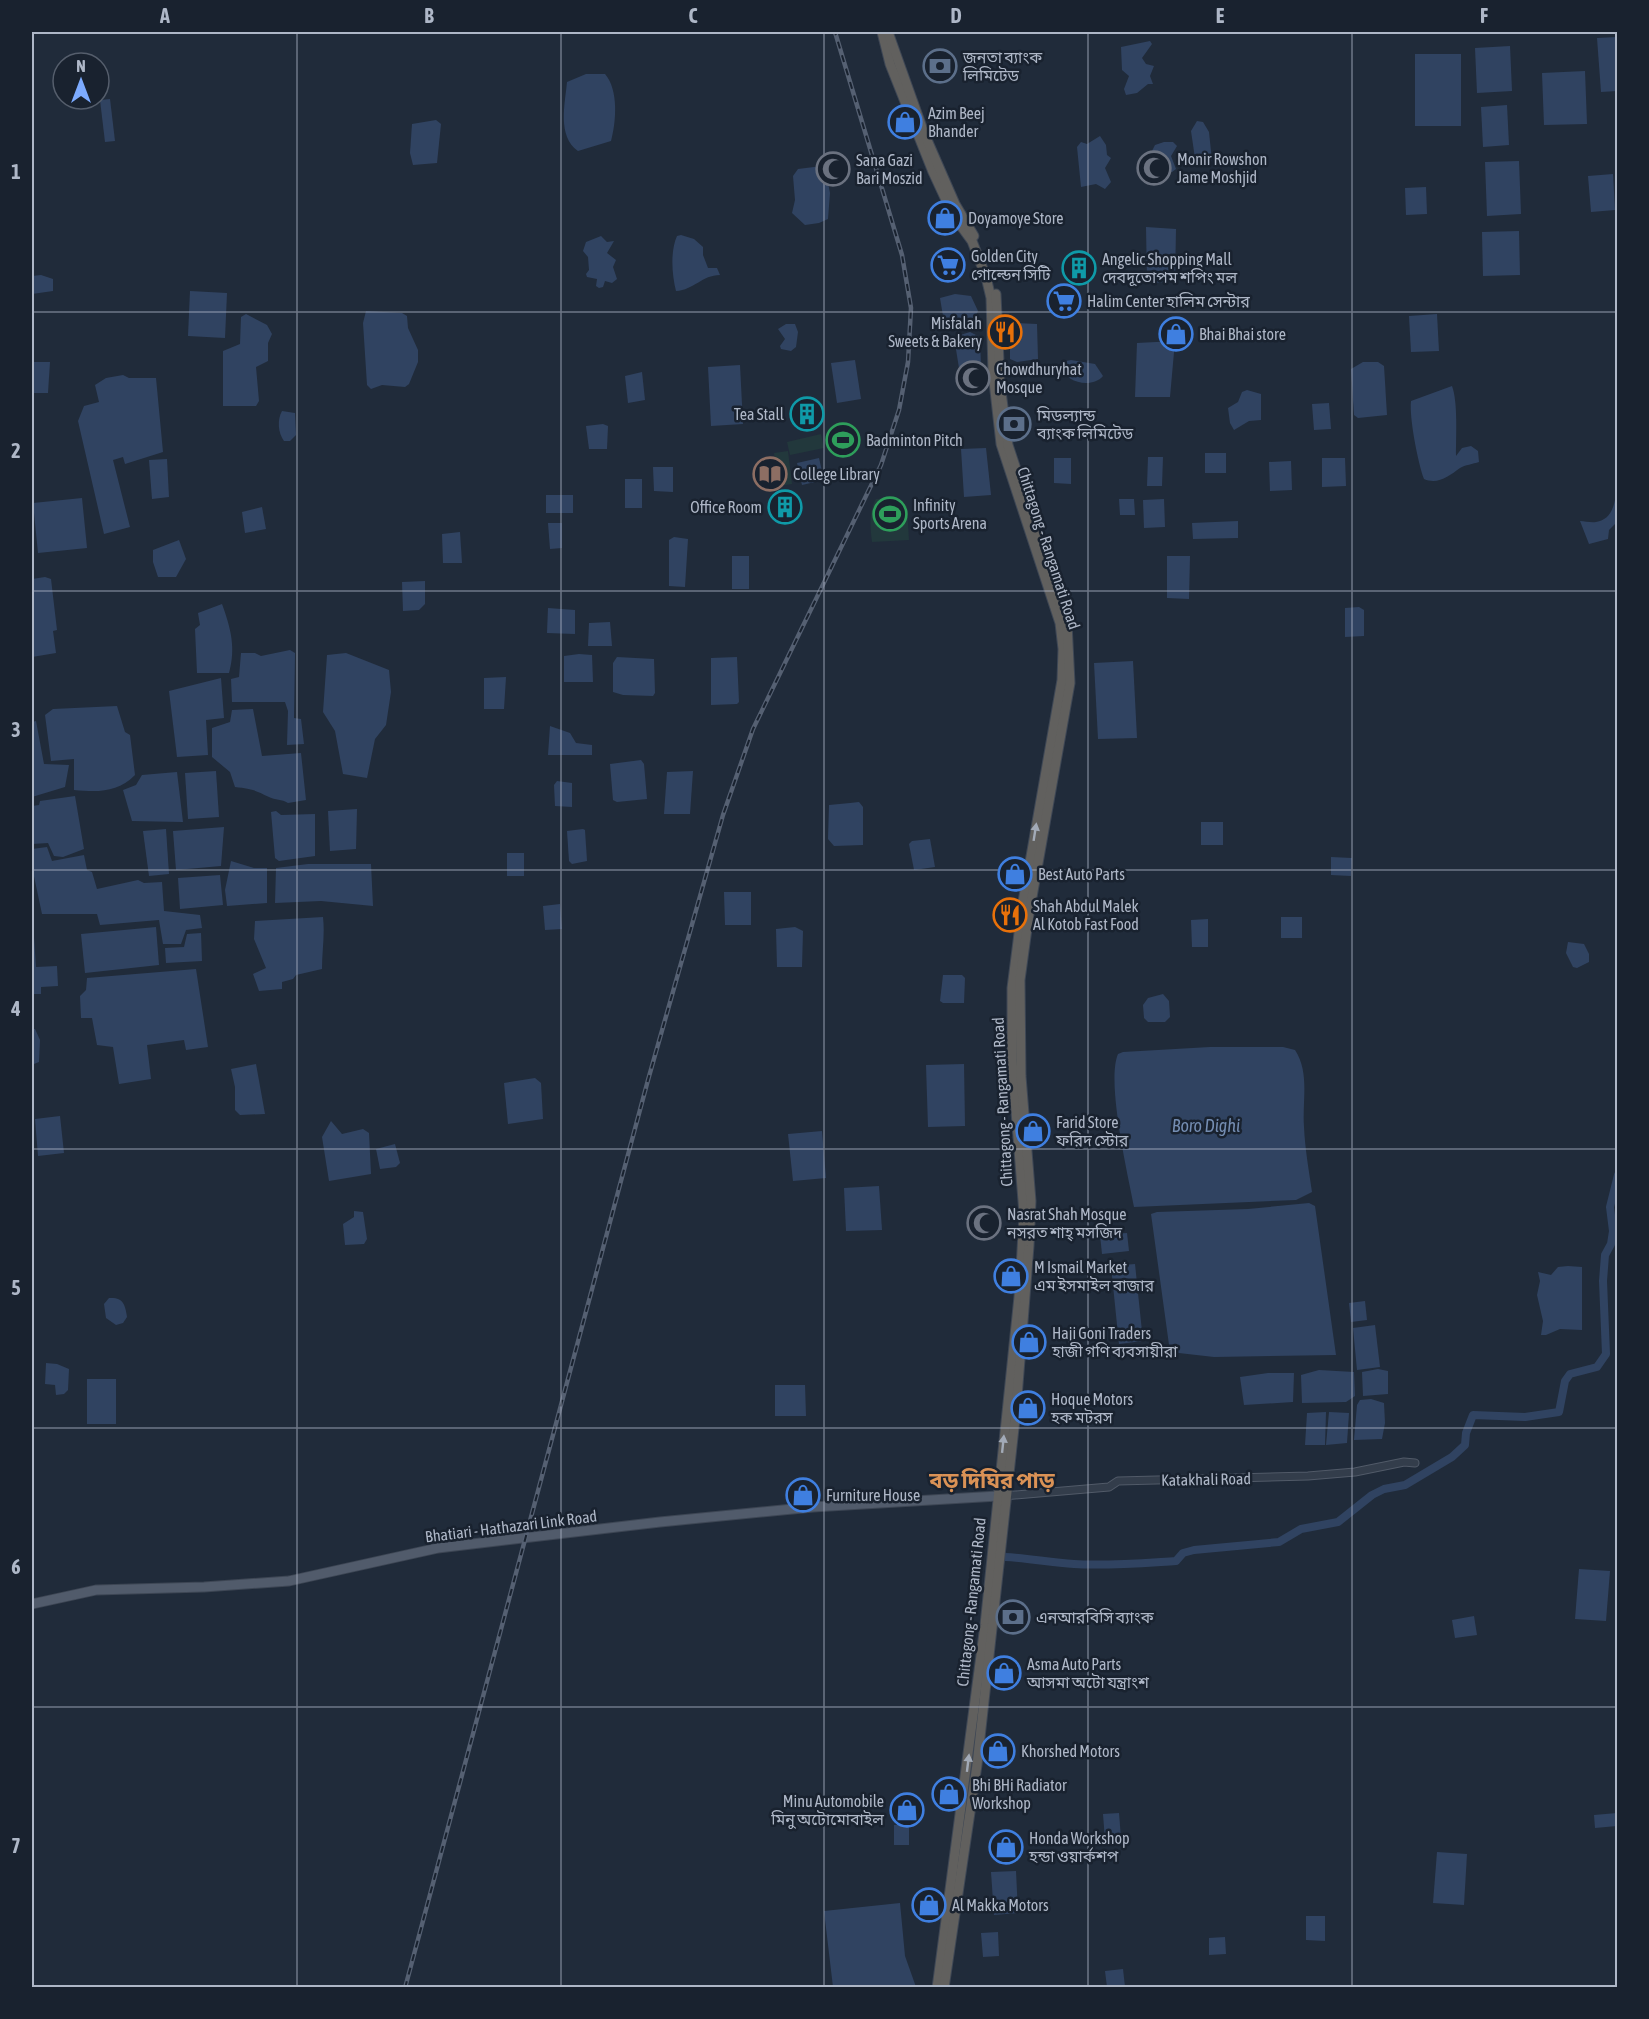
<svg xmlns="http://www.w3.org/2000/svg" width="1649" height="2019" font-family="'Asap Condensed','Noto Sans Bengali',sans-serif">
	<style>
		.green { fill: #22383c }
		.water { fill: #304361 }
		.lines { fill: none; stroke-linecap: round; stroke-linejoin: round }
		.canal { stroke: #304361; stroke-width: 8 }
		.tertiary-casing { stroke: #515a68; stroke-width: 9 }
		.primary-casing { stroke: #3d4654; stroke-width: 11 }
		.trunk-casing { stroke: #3e4755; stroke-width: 11 }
		.tertiary { stroke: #333d4b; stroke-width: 7 }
		.primary { stroke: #515b6b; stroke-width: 9 }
		.trunk { stroke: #61605e; stroke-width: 9 }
		.rail-casing { stroke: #556072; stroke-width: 4.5 }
		.rail { stroke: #19222f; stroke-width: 2; stroke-dasharray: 7; stroke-linecap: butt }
		.oneway { fill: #a2aab7 }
		.grid { fill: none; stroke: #aeb7c7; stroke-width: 1.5; stroke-opacity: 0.55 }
		.labels { text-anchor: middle; stroke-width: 5; stroke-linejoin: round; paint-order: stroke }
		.poi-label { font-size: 16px; fill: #aeb7c7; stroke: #19222f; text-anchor: start }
		.street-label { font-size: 16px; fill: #aeb7c7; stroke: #19222f }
		.water-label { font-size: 18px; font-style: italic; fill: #748db2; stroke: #19222f }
		.district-label { font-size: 22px; font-weight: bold; fill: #da9256; stroke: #19222f }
		.neatline { fill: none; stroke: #aeb7c7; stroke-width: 2 }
		.grid-label { font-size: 20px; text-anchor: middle; font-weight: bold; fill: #aeb7c7 }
	</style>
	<rect width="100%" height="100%" fill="#202b3a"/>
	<g class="green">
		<path d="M856,429L858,447L830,451L828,433Z"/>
		<path d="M821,434L824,448L790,455L787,442Z"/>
		<path d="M788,451L792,484L778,486L774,453Z"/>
		<path d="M889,498L890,507L907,506L909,540L872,542C870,528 869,511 876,499Z"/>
	</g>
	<g class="water">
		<path d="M1617,37V91L1601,92L1597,38Z"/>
		<path d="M1150,41L1152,44L1142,58L1146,64L1154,66L1150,76L1153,84H1148L1137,93L1126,95L1124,89L1129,76L1122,70L1121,47Z"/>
		<path d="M1510,46L1512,91L1477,93L1475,48Z"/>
		<rect x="1415" y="54" width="46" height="72"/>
		<path d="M1585,71L1587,124L1544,125L1542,73Z"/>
		<path d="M586,74H605C619,90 616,123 611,141L578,151C557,136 565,104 567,82Z"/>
		<path d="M110,99L115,141L105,142L100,100Z"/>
		<path d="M1507,105L1509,145L1483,147L1481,107Z"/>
		<path d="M436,120L441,124L437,163L413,165L410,153L412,124Z"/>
		<path d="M1197,121L1203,122L1209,132L1212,161L1205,165H1196L1191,131Z"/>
		<path d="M1100,136L1106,145L1107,155L1111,158L1105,168L1111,182L1105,189L1096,184L1081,187L1077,147L1081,142L1087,144Z"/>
		<path d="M1164,142H1173L1177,146L1171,156L1176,169L1172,172L1163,170L1161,161L1154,158L1151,153L1155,145Z"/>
		<path d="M1519,161L1521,214L1487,216L1485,162Z"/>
		<path d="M822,166L825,167L830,193L828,219L819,223L805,225L792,213L795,200L793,176L798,169Z"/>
		<path d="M1613,174L1615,210L1591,212L1588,176Z"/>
		<path d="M1426,187L1427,214L1406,215L1405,188Z"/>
		<path d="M1146,227L1176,229L1175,281L1155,283L1147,279Z"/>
		<path d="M1519,231L1520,275L1483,276L1482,232Z"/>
		<path d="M681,235L694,239L703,247V255L708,268H717L720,275C702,275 694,290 676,291C672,275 670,252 677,236Z"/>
		<path d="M601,236L607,242L614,241L607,253L616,260L613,267L617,279L612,283L605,281L603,287L599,288L596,286L597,279L587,277L586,274L589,270L588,257L583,251L586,242Z"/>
		<path d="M41,275L53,279V291L32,294V276Z"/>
		<path d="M190,291L227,293L225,338L188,336Z"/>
		<path d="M955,294L971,296L978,311L974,320L955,323L943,316L940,298Z"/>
		<path d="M366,311L402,313L407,316L408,328L418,350V362L409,384L405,387L382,385L371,389L367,385L363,323Z"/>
		<path d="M246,314L267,325L272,334L268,343V361L256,367L259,401L256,406H223V351L240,344L241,317Z"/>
		<path d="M1437,314L1439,351L1411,352L1409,316Z"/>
		<path d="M1016,323L1037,324L1038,359L1017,362L1010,359V331Z"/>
		<path d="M786,324H795L798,332L796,347L791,351L781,349L780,346L785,339L778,329Z"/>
		<path d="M970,332L980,337L981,368L968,371L959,368L954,337Z"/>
		<path d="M1175,341L1170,397H1135L1137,343Z"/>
		<path d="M855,360L861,399L837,403L831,363Z"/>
		<path d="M1071,360L1095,364L1103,376C1092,389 1065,383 1060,366L1062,362Z"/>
		<path d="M32,362H50L48,393H32Z"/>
		<path d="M1363,362H1378L1384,366L1387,415L1358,418L1354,415L1351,369Z"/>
		<path d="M740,365L743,424L711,426L708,367Z"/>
		<path d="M642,372L645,400L628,403L625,376Z"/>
		<path d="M123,375L129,378H156L163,452L125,464L123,457L113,460L130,527L104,534L78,421L84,406L99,402L95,385L106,378Z"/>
		<path d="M1452,386C1458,402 1456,436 1456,456L1462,448L1471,446L1478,451L1479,462C1473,464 1465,465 1460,468C1449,476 1438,485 1424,479C1418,463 1409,417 1411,401Z"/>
		<path d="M1247,390L1261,394V420L1249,421L1234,430L1230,423L1228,408L1238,402L1242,392Z"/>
		<path d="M1329,403L1331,429L1314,430L1312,404Z"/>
		<path d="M282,411L295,413L296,435L290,441H284C278,433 277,420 282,411Z"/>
		<path d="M603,424L608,426L607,449H589L586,426Z"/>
		<path d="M986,448L991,495L964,497L961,449Z"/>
		<rect x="1205" y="453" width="21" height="20"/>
		<path d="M1148,457H1163L1162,486H1147Z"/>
		<path d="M819,458L824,480L802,485L797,463Z"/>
		<path d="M1054,458H1071V484L1054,483Z"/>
		<path d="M1322,458H1345L1346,486L1322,487Z"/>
		<path d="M167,459L169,497L152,499L149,460Z"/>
		<path d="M1291,461L1292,490L1270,491L1269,462Z"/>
		<path d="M653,467H673V492L654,491Z"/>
		<rect x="625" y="479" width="17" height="29"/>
		<path d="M1617,480V522L1609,530L1608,539L1589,544L1580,521C1585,521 1591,523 1596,522C1616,519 1616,495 1617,480Z"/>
		<rect x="546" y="495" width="27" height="18"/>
		<path d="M82,498L87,548L38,553L33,503Z"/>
		<path d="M1119,499H1134L1135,515H1120Z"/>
		<path d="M1164,499L1165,527L1144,528L1143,500Z"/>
		<path d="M262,507L266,529L245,533L242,512Z"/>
		<path d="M1238,521V538L1193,539L1192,523Z"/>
		<path d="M548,523H562V548L550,549Z"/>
		<path d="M460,532L462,563H443L442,534Z"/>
		<path d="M674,537L688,539L685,587L669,586V540Z"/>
		<path d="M179,540L186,559L176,577H158L153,562V550Z"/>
		<rect x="732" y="556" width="17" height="33"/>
		<path d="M1167,556H1190L1189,599L1167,598Z"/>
		<path d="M45,577L51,579L57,630L53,631L56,653L32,657V579Z"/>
		<path d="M425,581V604L419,610L403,611L402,582Z"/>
		<path d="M222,604C231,629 236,648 229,673H197L195,629L200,625L198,613Z"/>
		<path d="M1359,607L1364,610V636L1345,637V608Z"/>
		<path d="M548,608L575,610V634L547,633Z"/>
		<path d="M610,622L612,646H588L589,623Z"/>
		<path d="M290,650L295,653L294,718L301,719L304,744L287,745L288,711L285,702H232L231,679L239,677L241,653H255L261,656Z"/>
		<path d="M346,653L389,670L391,692L386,725L375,739L367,778L343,774L335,731L323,712L327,655Z"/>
		<path d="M579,654L592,655L593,682H564V656Z"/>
		<path d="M617,657L654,659L655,693L653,696L623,695L613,692V663Z"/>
		<path d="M737,657L739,702L737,704L711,705V658Z"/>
		<path d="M1133,661L1137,738L1098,739L1094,663Z"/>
		<path d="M506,677L504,709H484V678Z"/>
		<path d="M221,678L224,718L206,720L208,755L177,757L169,691Z"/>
		<path d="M117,706L125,732L130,735L135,775C117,793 98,792 74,790V759L51,761L45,715L53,709Z"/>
		<path d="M253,709L262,756L301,753L306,800L288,803C282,799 275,800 269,797C255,790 252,789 235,787L230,772L212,757V728L230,722L232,710Z"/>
		<path d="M36,721L44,764L69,765L65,787L32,797V722Z"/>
		<path d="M550,726L570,733L576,743L592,745V755H548Z"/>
		<path d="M641,760L644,764L647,799L617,802L613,800L610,764Z"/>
		<path d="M216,771L219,817L188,819L185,773Z"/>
		<path d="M693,771L690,814H664L667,772Z"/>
		<path d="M177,772L183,822L132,821L123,790L136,785L142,775Z"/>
		<path d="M557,781L572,783V807L555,806L554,785Z"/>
		<path d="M75,796L84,849L63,857L54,856L48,843L32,844V806L39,805L40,801Z"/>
		<path d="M850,803L859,802L863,807V845L834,846L828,839L829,805Z"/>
		<path d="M357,809L356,849L330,851L328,811Z"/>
		<path d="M276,811L281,815L315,814V856L279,861L275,858L271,812Z"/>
		<rect x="1201" y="822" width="22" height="23"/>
		<path d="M224,827L221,866L176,870L173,831Z"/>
		<path d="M166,829L169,874L149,876L143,831Z"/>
		<path d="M583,829L585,830L587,861L572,864L569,861L567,831Z"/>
		<path d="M930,839L935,867L914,870L909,844L912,841Z"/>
		<path d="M47,847L52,861L84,855L87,870L92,872L97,889L138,880L144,883L162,882L164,911L200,915L202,928L186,930L181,944H163L159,920L100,925L97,914H42L32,867V849Z"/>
		<rect x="507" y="853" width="17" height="23"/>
		<path d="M1331,857L1352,858L1351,876L1331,875Z"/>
		<path d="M231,861L254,868H267V903L227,906L225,890Z"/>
		<path d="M308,864H371L373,906L321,901L275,903L276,868Z"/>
		<path d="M220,875L223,905L180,909L178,878Z"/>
		<path d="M724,892H751V925H725Z"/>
		<path d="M560,904L562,929L545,930L543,906Z"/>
		<path d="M323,917C325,935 322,951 322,969L296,975L293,979L282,982V989L259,991L253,974L266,968L254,939L255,921Z"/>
		<rect x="1281" y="917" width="21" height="21"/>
		<path d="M1208,919V947H1192L1191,920Z"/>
		<path d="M33,922L36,967L57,966L58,986L41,987V994H32Z"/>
		<path d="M156,927L159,965L85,973L81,934Z"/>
		<path d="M795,927L803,931L802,967H777L776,929Z"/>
		<path d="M201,933L202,961L166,963L165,948L184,947L187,934Z"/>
		<path d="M1568,942L1584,944L1589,954V962L1577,968L1573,967L1566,953Z"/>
		<path d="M196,969L208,1047L186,1050L184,1040L147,1045L151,1079L119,1084L113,1047L97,1045L92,1018H81L80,996L86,990L87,978Z"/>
		<path d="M943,975H962L965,978L964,1003H943L940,1001Z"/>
		<path d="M1163,994L1169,1001L1170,1017L1165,1022H1148L1144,1018L1143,1005L1148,998Z"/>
		<path d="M32,1029H35L40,1040L39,1062L34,1064Z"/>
		<path d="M1210,1047H1283L1295,1050C1310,1073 1302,1101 1304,1127C1305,1149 1309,1171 1312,1192L1296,1200L1134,1207C1128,1175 1106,1082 1118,1054L1123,1052Z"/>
		<path d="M256,1064L265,1114L240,1115L235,1110V1087L231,1069Z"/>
		<path d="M964,1064L965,1126L928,1127L926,1065Z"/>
		<path d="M535,1078L541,1083L543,1119L508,1124L504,1083Z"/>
		<path d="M60,1116L64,1153L38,1156L35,1119Z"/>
		<path d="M331,1121L342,1134L363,1129L369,1133L371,1174L329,1181L322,1137Z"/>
		<path d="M822,1131L826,1178L793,1181L788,1134Z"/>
		<path d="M395,1144L400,1163L396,1167L380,1169L376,1149Z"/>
		<path d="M879,1186L882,1230L846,1231L844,1188Z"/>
		<path d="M1309,1203L1315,1206L1336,1355L1214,1357L1170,1352L1151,1214L1157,1212L1248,1209Z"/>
		<path d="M354,1211L363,1212L367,1239L364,1244L345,1245L343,1224L354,1217Z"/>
		<path d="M1127,1233L1129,1251L1102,1254L1100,1235Z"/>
		<path d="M1135,1264L1143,1341L1119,1344L1111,1266Z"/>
		<path d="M1568,1266L1582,1267V1330L1560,1329L1546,1335H1541L1543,1321L1537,1295L1540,1281L1538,1272L1551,1275L1558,1267Z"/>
		<path d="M109,1298C123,1297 125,1304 127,1317L123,1323L116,1325L106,1318L104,1304Z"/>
		<path d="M1365,1301L1367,1320L1351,1322L1349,1303Z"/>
		<path d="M1375,1325L1380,1367L1357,1370L1353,1328Z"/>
		<path d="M46,1363L57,1364L69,1369L68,1390L64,1394L56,1395L55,1385L45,1384Z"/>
		<path d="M1378,1369L1388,1371V1394L1363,1396L1362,1372Z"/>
		<path d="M1319,1370L1354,1372L1355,1396L1346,1402L1302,1403L1301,1375Z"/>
		<path d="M1268,1373H1294L1293,1402L1244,1405L1240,1377Z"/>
		<rect x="87" y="1379" width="29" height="45"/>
		<path d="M775,1385H805L806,1416H775Z"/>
		<path d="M1371,1399L1384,1403L1385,1423L1382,1439L1354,1440L1357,1405L1360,1400Z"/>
		<path d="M1326,1412L1325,1445H1305L1307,1413Z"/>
		<path d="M1329,1412L1349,1413L1347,1443L1326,1445Z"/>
		<path d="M1579,1569L1610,1571L1606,1621L1575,1619Z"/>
		<path d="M1474,1616L1477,1635L1455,1638L1452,1620Z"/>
		<path d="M1119,1813L1121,1838L1105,1840L1103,1814Z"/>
		<path d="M1617,1813V1826L1595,1828L1594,1815Z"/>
		<rect x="894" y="1825" width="15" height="20"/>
		<path d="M1437,1852L1467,1854L1464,1905L1433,1903Z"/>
		<path d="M1016,1871L1018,1913L994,1915L991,1872Z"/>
		<path d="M900,1903L905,1956L916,1987H833L824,1911Z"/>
		<path d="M1306,1916H1325V1941L1306,1940Z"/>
		<path d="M998,1932L999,1956L983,1957L981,1933Z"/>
		<path d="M1225,1937L1226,1954L1209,1955V1938Z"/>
		<path d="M1123,1969L1125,1987H1107L1105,1971Z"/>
	</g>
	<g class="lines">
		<path class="canal" d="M1005,1557C1029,1558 1051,1563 1074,1564C1108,1566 1143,1563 1176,1561L1183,1553L1194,1550L1279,1542L1301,1529L1338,1522L1372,1495L1384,1489L1405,1485L1452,1457L1465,1445L1466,1433L1473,1415L1525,1417L1559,1412L1565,1381L1570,1374L1597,1367L1606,1354L1603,1281L1605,1255L1611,1244L1613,1231L1610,1207L1618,1175"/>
		<g class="tertiary-casing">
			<path id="tertiary" d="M1003,1496L1109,1487L1118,1481L1308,1476L1355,1472L1404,1462L1415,1463"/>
		</g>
		<g class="primary-casing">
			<path id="primary" d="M32,1604L96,1590L204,1587L289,1581L438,1548L660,1522L813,1507L998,1496"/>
		</g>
		<g class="trunk-casing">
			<g id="trunk">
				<path d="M882,32L890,64L933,172L953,215L972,241L986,277L991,298L993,373L1001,444L1060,623L1063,649L1062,680L1023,902L1012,988V1060L1024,1214L1020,1287L985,1625L937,1988"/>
				<path d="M888,32L924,133L955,204L974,236"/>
				<path d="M944,1988L977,1765L1016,1410L1029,1246L1031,1201L1021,1076L1020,980L1029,914L1070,683L1067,623L1008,445L1000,384L996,294"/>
			</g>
		</g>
		<use href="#tertiary" class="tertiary"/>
		<use href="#primary" class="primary"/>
		<use href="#trunk" class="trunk"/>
		<g class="rail-casing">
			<path id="rail" d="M405,1988L648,1080L723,815L753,729L881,465L899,410L908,362L911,308L902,255L835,32"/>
		</g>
		<use href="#rail" class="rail"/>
	</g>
	<defs><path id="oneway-solid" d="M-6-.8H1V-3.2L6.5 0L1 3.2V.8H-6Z" transform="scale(1.5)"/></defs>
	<g class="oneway">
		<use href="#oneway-solid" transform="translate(1035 832) rotate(-81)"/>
		<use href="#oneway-solid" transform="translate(1003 1444) rotate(-84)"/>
		<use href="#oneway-solid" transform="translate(968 1763) rotate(-83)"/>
	</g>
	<path class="grid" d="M297,32V1988M561,32V1988M824,32V1988M1088,32V1988M1352,32V1988M32,312H1618M32,591H1618M32,870H1618M32,1149H1618M32,1428H1618M32,1707H1618"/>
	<defs>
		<g id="bank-ring" transform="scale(1.725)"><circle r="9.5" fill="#19222f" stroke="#5c6f8a" stroke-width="1.5"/><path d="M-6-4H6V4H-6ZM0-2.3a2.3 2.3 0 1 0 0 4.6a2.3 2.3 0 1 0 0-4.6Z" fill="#5c6f8a"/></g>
		<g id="shop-ring" transform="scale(1.725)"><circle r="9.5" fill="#19222f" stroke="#3f7fe0" stroke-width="1.5"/><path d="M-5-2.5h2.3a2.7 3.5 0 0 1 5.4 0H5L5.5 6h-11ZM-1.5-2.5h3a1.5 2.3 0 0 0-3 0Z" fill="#3f7fe0"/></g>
		<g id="mosque-ring" transform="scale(1.725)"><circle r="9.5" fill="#19222f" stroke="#6b7280" stroke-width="1.5"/><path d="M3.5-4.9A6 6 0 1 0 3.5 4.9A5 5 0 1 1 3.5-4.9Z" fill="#6b7280"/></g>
		<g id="supermarket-ring" transform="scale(1.725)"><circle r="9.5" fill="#19222f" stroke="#3f7fe0" stroke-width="1.5"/><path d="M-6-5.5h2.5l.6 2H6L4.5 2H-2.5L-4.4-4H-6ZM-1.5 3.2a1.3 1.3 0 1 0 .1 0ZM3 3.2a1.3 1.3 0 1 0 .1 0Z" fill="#3f7fe0"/></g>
		<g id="building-ring" transform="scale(1.725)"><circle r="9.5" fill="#19222f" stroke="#0f9aa8" stroke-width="1.5"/><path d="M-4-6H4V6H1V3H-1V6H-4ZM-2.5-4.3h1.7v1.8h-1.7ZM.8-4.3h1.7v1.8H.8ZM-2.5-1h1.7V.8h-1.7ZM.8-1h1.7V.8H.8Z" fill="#0f9aa8"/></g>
		<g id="restaurant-ring" transform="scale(1.725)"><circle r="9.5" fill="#19222f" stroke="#e8710a" stroke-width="1.5"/><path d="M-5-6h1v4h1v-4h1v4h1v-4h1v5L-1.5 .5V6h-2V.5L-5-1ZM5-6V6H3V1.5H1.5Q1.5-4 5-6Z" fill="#e8710a"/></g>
		<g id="stadium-ring" transform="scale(1.725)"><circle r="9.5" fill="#19222f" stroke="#2e9e5b" stroke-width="1.5"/><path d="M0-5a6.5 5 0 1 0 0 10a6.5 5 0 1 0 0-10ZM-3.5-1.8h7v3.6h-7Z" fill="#2e9e5b"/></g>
		<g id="library-ring" transform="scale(1.725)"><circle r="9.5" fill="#19222f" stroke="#8d6e63" stroke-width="1.5"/><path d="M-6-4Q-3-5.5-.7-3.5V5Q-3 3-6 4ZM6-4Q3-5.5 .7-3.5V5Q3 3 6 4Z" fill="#8d6e63"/></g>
	</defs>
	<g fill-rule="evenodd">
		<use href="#bank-ring" x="940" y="66"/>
		<use href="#shop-ring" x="905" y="122"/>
		<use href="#mosque-ring" x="1154" y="168"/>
		<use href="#mosque-ring" x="833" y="169"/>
		<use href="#shop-ring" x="945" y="218"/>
		<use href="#supermarket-ring" x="948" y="265"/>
		<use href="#building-ring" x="1079" y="268"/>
		<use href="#supermarket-ring" x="1064" y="301"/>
		<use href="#restaurant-ring" x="1005" y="332"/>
		<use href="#shop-ring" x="1176" y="334"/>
		<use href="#mosque-ring" x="973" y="378"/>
		<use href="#building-ring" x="807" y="414"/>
		<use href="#bank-ring" x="1014" y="424"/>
		<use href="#stadium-ring" x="843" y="440"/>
		<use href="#library-ring" x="770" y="474"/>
		<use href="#building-ring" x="785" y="507"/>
		<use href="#stadium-ring" x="890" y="514"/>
		<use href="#shop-ring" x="1015" y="874"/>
		<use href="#restaurant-ring" x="1010" y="915"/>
		<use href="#shop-ring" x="1033" y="1131"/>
		<use href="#mosque-ring" x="984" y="1223"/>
		<use href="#shop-ring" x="1011" y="1276"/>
		<use href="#shop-ring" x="1029" y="1342"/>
		<use href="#shop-ring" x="1028" y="1408"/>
		<use href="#shop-ring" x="803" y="1495"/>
		<use href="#bank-ring" x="1013" y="1617"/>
		<use href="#shop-ring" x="1004" y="1673"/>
		<use href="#shop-ring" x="998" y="1751"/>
		<use href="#shop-ring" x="949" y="1794"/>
		<use href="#shop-ring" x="907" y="1810"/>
		<use href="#shop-ring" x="1006" y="1847"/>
		<use href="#shop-ring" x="929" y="1905"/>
	</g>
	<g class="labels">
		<g class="poi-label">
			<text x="963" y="63">জনতা ব্যাংক<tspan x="963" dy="18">লিমিটেড</tspan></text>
			<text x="928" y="119">Azim Beej<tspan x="928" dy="18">Bhander</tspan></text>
			<text x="1177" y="165">Monir Rowshon<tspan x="1177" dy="18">Jame Moshjid</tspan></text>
			<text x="856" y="166">Sana Gazi<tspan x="856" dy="18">Bari Moszid</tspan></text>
			<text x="968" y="224">Doyamoye Store</text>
			<text x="971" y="262">Golden City<tspan x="971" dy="18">গোল্ডেন সিটি</tspan></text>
			<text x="1102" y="265">Angelic Shopping Mall<tspan x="1102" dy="18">দেবদূতোপম শপিং মল</tspan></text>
			<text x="1087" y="307">Halim Center হালিম সেন্টার</text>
			<text x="982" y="329" text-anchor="end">Misfalah<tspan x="982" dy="18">Sweets &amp; Bakery</tspan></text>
			<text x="1199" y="340">Bhai Bhai store</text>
			<text x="996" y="375">Chowdhuryhat<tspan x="996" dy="18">Mosque</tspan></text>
			<text x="784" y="420" text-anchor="end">Tea Stall</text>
			<text x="1037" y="421">মিডল্যান্ড<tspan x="1037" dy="18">ব্যাংক লিমিটেড</tspan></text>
			<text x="866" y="446">Badminton Pitch</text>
			<text x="793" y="480">College Library</text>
			<text x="913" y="511">Infinity<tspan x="913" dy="18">Sports Arena</tspan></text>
			<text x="762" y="513" text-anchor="end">Office Room</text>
			<text x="1038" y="880">Best Auto Parts</text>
			<text x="1033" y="912">Shah Abdul Malek<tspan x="1033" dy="18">Al Kotob Fast Food</tspan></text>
			<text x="1056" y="1128">Farid Store<tspan x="1056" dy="18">ফরিদ স্টোর</tspan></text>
			<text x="1007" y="1220">Nasrat Shah Mosque<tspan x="1007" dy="18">নসরত শাহ্‌ মসজিদ</tspan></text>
			<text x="1034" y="1273">M Ismail Market<tspan x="1034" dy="18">এম ইসমাইল বাজার</tspan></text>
			<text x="1052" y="1339">Haji Goni Traders<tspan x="1052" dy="18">হাজী গণি ব্যবসায়ীরা</tspan></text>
			<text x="1051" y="1405">Hoque Motors<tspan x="1051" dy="18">হক মটরস</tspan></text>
			<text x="826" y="1501">Furniture House</text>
			<text x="1036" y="1623">এনআরবিসি ব্যাংক</text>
			<text x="1027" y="1670">Asma Auto Parts<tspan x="1027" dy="18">আসমা অটো যন্ত্রাংশ</tspan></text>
			<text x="1021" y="1757">Khorshed Motors</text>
			<text x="972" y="1791">Bhi BHi Radiator<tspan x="972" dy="18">Workshop</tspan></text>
			<text x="884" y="1807" text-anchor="end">Minu Automobile<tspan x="884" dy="18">মিনু অটোমোবাইল</tspan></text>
			<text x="1029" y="1844">Honda Workshop<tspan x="1029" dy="18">হন্ডা ওয়ার্কশপ</tspan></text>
			<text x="952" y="1911">Al Makka Motors</text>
		</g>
		<g class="street-label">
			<text transform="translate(1049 548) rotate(72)" y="6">Chittagong - Rangamati Road</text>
			<text transform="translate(1002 1102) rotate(-93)" y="6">Chittagong - Rangamati Road</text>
			<text transform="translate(1206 1479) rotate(-1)" y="6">Katakhali Road</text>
			<text transform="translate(511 1526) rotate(-7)" y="6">Bhatiari - Hathazari Link Road</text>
			<text transform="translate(971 1602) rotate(-84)" y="6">Chittagong - Rangamati Road</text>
		</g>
		<g class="water-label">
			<text x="1206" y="1132">Boro Dighi</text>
		</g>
		<g class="district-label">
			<text x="992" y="1488">বড় দিঘির পাড়</text>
		</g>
	</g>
	<rect width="1649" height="2019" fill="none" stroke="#19222f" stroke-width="66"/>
	<g transform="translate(81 81)"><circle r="28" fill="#19222f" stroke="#555e6c" stroke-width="1.5"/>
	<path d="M0-4.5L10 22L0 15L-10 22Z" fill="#7cabff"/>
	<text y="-9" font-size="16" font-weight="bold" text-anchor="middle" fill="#aeb7c7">N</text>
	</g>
	<rect x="33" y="33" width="1583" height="1953" class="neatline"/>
	<g class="grid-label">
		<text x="165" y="23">A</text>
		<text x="429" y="23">B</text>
		<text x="693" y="23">C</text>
		<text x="956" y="23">D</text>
		<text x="1220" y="23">E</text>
		<text x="1484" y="23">F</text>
		<text x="16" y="179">1</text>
		<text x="16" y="458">2</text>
		<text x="16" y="737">3</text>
		<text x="16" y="1016">4</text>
		<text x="16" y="1295">5</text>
		<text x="16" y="1574">6</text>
		<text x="16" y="1853">7</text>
	</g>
</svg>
